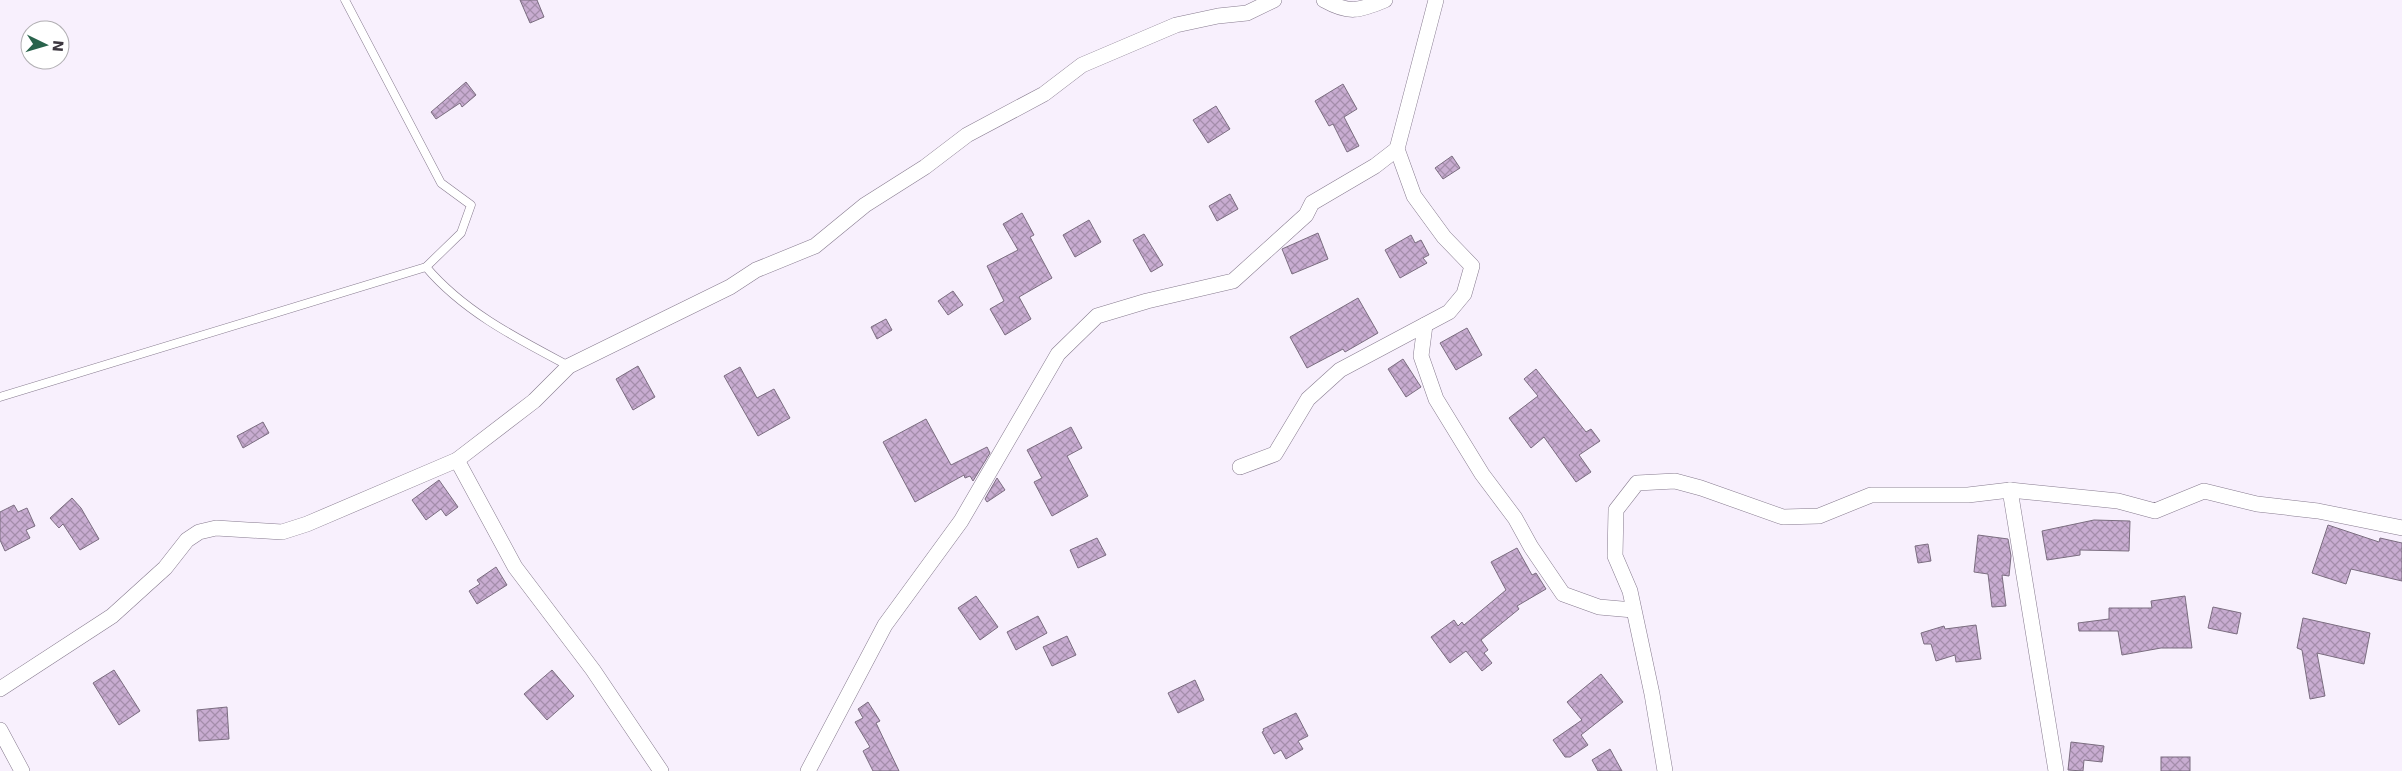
<svg xmlns="http://www.w3.org/2000/svg" width="2402" height="771" font-family="'DejaVu Sans',sans-serif">
	<style>
		.building { fill: url(#building-cross-hatch); stroke: #7b6d80 }
		.lines { fill: none; stroke-linecap: round; stroke-linejoin: round }
		.service-casing { stroke: #877b8f; stroke-width: 9 }
		.minor-casing { stroke: #877b8f; stroke-width: 16 }
		.service { stroke: #fff; stroke-width: 8 }
		.minor { stroke: #fff; stroke-width: 15 }
	</style>
	<defs>
		<pattern id="building-cross-hatch" width="8" height="8" patternUnits="userSpaceOnUse" patternTransform="scale(1.25)"><rect width="8" height="8" fill="#c8acd1"/><path d="M0 0l8 8M0 8l8-8" fill="none" stroke="#a48dab"/></pattern>
	</defs>
	<rect width="100%" height="100%" fill="#f8f0fd"/>
	<g class="building">
		<path d="M520,0H537L544,17L530,23Z"/>
		<path d="M466,82L476,95L462,107L460,103L436,119L431,112Z"/>
		<path d="M1343,84L1357,109L1344,117L1359,146L1347,152L1333,124L1329,126L1315,101Z"/>
		<path d="M1216,106L1230,129L1208,143L1193,120Z"/>
		<path d="M1452,156L1460,168L1443,179L1435,168Z"/>
		<path d="M1230,194L1238,209L1217,221L1209,206Z"/>
		<path d="M1022,213L1034,235L1030,237L1052,278L1019,297L1031,319L1005,335L990,309L1004,301L987,266L1018,250L1003,224Z"/>
		<path d="M1089,220L1101,242L1075,257L1063,235Z"/>
		<path d="M1318,233L1328,259L1292,274L1282,249Z"/>
		<path d="M1144,234L1163,265L1151,272L1133,240Z"/>
		<path d="M1411,235L1415,243L1421,240L1429,255L1423,258L1427,263L1400,278L1385,250Z"/>
		<path d="M953,291L963,305L948,315L938,301Z"/>
		<path d="M1358,298L1378,333L1345,352L1343,349L1307,368L1290,337Z"/>
		<path d="M886,319L892,330L877,339L871,327Z"/>
		<path d="M1467,328L1482,355L1456,370L1440,343Z"/>
		<path d="M1403,359L1421,387L1406,397L1388,369Z"/>
		<path d="M638,366L655,397L633,410L616,379Z"/>
		<path d="M740,367L757,398L774,389L790,418L758,436L724,376Z"/>
		<path d="M1536,369L1586,432L1591,429L1600,441L1579,455L1591,472L1576,482L1544,437L1531,448L1509,418L1538,396L1524,379Z"/>
		<path d="M926,419L951,465L987,447L990,453L973,481L970,476L965,478L964,475L915,502L883,442Z"/>
		<path d="M263,422L269,433L243,448L237,436Z"/>
		<path d="M1071,427L1082,448L1067,456L1088,496L1052,516L1034,482L1042,478L1027,450Z"/>
		<path d="M997,478L1005,490L987,502L985,499Z"/>
		<path d="M439,480L458,507L446,516L441,509L426,520L412,500Z"/>
		<path d="M72,498L81,508L99,539L80,550L63,524L59,528L50,518Z"/>
		<path d="M14,505L18,512L27,508L35,526L26,530L30,538L5,551L0,540V512Z"/>
		<path d="M2094,520L2130,521L2129,551L2080,550V555L2047,560L2042,531Z"/>
		<path d="M2328,525L2379,542L2380,538L2402,543V581L2351,569L2346,584L2312,573Z"/>
		<path d="M1978,535L2008,539L2011,556L2009,576L2002,575L2006,606L1992,607L1988,574L1974,572Z"/>
		<path d="M1097,538L1106,555L1078,568L1070,550Z"/>
		<path d="M1928,544L1931,561L1918,563L1915,546Z"/>
		<path d="M1517,548L1532,575L1536,573L1546,589L1517,606L1519,609L1481,640L1488,650L1484,653L1492,663L1482,671L1466,651L1450,663L1431,637L1454,620L1458,626L1462,622L1464,625L1506,590L1491,562Z"/>
		<path d="M496,567L507,585L477,604L469,591L480,584L477,580Z"/>
		<path d="M976,596L998,627L980,640L958,608Z"/>
		<path d="M2185,596L2192,648H2161L2122,655L2118,631H2079L2078,623L2109,619V608H2152L2151,601Z"/>
		<path d="M2213,607L2241,613L2237,634L2208,628Z"/>
		<path d="M1038,616L1047,633L1016,650L1007,632Z"/>
		<path d="M2303,618L2370,633L2364,664L2317,653L2325,696L2310,699L2302,650L2297,648Z"/>
		<path d="M1976,625L1981,659L1956,662L1955,655L1936,661L1931,644H1924L1921,633L1944,626L1945,629Z"/>
		<path d="M1067,636L1076,655L1052,666L1043,647Z"/>
		<path d="M114,670L140,711L119,725L93,683Z"/>
		<path d="M552,670L574,696L547,720L524,694Z"/>
		<path d="M1601,674L1623,702L1581,735L1588,745L1570,757H1565L1553,740L1582,720L1567,702Z"/>
		<path d="M1195,680L1204,700L1178,713L1168,693Z"/>
		<path d="M868,702L880,721L876,723L899,771H873L863,751L870,747L855,722L863,718L858,709Z"/>
		<path d="M227,707L229,739L199,741L197,710Z"/>
		<path d="M1296,713L1308,736L1298,741L1303,749L1286,759L1281,750L1274,754L1262,732L1264,731L1263,729Z"/>
		<path d="M2071,742L2104,746L2102,762L2084,760L2083,771L2068,770Z"/>
		<path d="M1610,749L1622,771H1598L1592,760Z"/>
		<rect x="2161" y="757" width="29" height="14"/>
	</g>
	<g class="lines">
		<g class="service-casing">
			<g id="service">
				<path d="M426,267C464,312 518,339 569,366"/>
				<path d="M0,397L426,267L461,233L471,205L441,183L345,0"/>
			</g>
		</g>
		<g class="minor-casing">
			<g id="minor">
				<path d="M1324,0C1349,14 1359,11 1385,0"/>
				<path d="M1425,325L1421,356L1436,399L1482,474L1515,518L1531,547L1563,594L1599,607L1633,610"/>
				<path d="M457,460L515,567L593,670L661,771"/>
				<path d="M1240,467L1275,454L1308,399L1340,370L1449,312L1464,294L1472,266L1444,237L1414,196L1397,149L1436,0"/>
				<path d="M2010,490L2056,771"/>
				<path d="M0,689L112,616L165,568L187,540L199,532L216,528L282,532L307,524L457,460L534,401L569,366L730,287L756,270L815,246L865,205L925,167L967,135L1044,94L1082,65L1176,25L1218,16L1247,13L1274,0"/>
				<path d="M0,730L22,771"/>
				<path d="M808,771L885,625L961,521L1058,354L1097,316L1147,301L1233,281L1306,215L1312,203L1375,166L1397,149"/>
				<path d="M1665,771L1652,694L1630,591L1615,556L1616,510L1637,483L1675,481L1701,488L1783,517L1819,516L1871,495H1968L2010,490L2118,501L2155,511L2204,491L2257,504L2318,511L2402,528"/>
			</g>
		</g>
		<use href="#service" class="service"/>
		<use href="#minor" class="minor"/>
	</g>
	<g transform="translate(45 45) rotate(95)"><circle r="24" fill="#ffffff" stroke="#b1afb3"/>
	<path d="M0-4L9 19L0 12L-9 19Z" fill="#29634c"/>
	<text y="-8" font-size="14" font-weight="bold" text-anchor="middle" fill="#3d3740">N</text>
	</g>
</svg>
